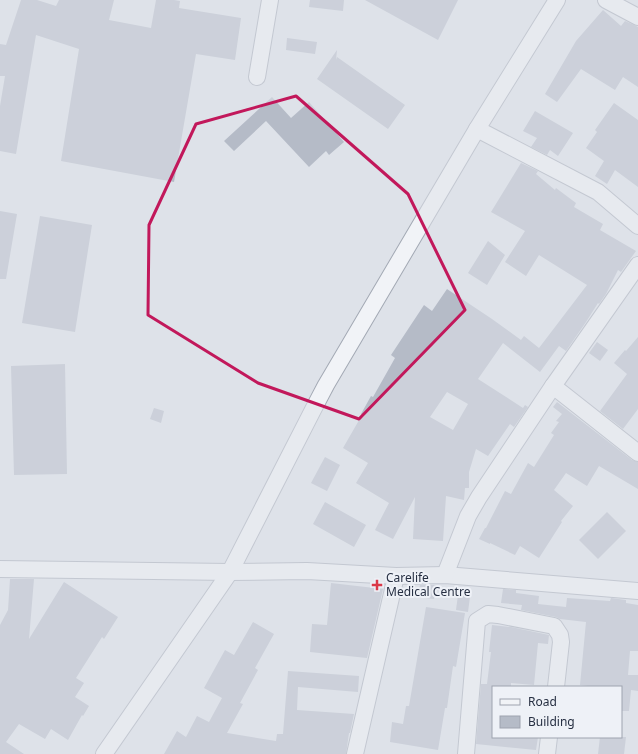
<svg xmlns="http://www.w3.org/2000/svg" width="638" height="754" font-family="'Noto Sans',sans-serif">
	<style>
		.building { fill: #b5bbc7; fill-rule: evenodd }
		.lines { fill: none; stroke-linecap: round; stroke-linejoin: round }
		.minor-casing { stroke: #a3a9b4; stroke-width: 18 }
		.minor { stroke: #f1f3f7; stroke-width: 16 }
		.marked { fill: none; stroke: #c2185b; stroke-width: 3; stroke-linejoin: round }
		.poi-dot { fill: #da3848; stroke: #eef1f7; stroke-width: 1.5 }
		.labels { text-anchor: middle; stroke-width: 4; stroke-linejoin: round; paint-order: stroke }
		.poi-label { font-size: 12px; fill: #262f42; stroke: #eef1f7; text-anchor: start }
	</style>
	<rect width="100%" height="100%" fill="#dee2e9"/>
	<g class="building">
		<path d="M21,0H37L56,6L59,0H114L109,20L151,28L156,0H174L180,1L179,8L241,18L235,60L196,54L174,182L61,161L79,49L36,35L16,154L0,151V106L5,76H0V44L6,45Z"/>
		<path d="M310,0H344L343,11L309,7Z"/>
		<path d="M365,0H458L438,40Z"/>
		<path d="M603,10L621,26L625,21L634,25L638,27V87L623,77L615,90L581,69L557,102L545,94L576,41Z"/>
		<path d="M287,38L317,42L315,54L286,50Z"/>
		<path d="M337,50L336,60L337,57L405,105L388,129L317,79Z"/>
		<path d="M272,97L291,118L309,102L344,142L329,155L326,151L309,167L266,121L234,151L224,141Z"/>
		<path d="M614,103L638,120V187L615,170L607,184L595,176L604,161L586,148L597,132L595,130Z"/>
		<path d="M535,111L573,133L558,156L550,150L547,155L531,147L537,138L523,131Z"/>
		<path d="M521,163L538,171L536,174L555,190L556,188L576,203L574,207L603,224L600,230L636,251L621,272L618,270L606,294L599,304L598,303L586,322L566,351L559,346L540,372L503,343L478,379L523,408L525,405L528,407L514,427L510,424L488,456L476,449L469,472V488H465L464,500L446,496L443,541L413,539L415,497L393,539L375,530L389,503L356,483L368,463L343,448L362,415L361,414L371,396L373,397L395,358L391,355L424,305L432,311L447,289L492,319L521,340L524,336L539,348L587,285L539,255L526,276L505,262L525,231L491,212ZM447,392L468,404L453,430L430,417Z"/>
		<path d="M0,211L17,214L6,279H0Z"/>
		<path d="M40,216L92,225L75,332L22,323Z"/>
		<path d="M488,241L505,255L487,285L468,273Z"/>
		<path d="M638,337V409L623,429L600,411L627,374L614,363L625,350L626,351Z"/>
		<path d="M597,342L608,350L600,361L589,353Z"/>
		<path d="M65,364L67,474L14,475L11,366Z"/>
		<path d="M557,402L632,460L638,462V489L599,466L587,486L566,473L554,490L573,506L561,521L562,522L539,558L520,546L515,555L490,543V544L479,539L485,528H486L505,491L511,494L528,463L534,467L554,435L551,433L559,422L556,421L562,414L553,407Z"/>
		<path d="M154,408L164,411L161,423L150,419Z"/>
		<path d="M325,457L340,465L327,491L311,483Z"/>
		<path d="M325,502L366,525L354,547L313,524Z"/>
		<path d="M607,512L626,531L598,559L579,540Z"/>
		<path d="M10,579H34L29,639L64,582L118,617L104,639L102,637L76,678L84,683L75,697L89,706L83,716L82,715L68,740L51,729L45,739L19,724L6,742L24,754H0V625L8,610Z"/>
		<path d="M331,583L383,589L367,658L310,652L312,624L327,625Z"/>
		<path d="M420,585H436L434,599L418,597Z"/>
		<path d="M459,587L471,589L468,612L456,610Z"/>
		<path d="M503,589L516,590V593L539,596L538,604L566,607L567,598L610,601L611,598L626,600V603L638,605V651H630L628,675H638V691L631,690L629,711H621V687H597L580,685L586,622L560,619L556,617L521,610L522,605L501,603Z"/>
		<path d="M426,607L465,613L456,667L453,666L447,708H445L438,750L390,742L392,722L403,724L406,706H409Z"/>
		<path d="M253,622L274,634L255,668L258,670L240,703L243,704L227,733L276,741L277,734H283L288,671L359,676L358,692L298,687L297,710L354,714L350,733H349L346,754H164L177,731L186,737L197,716L209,722L222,698L204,688L225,650L234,655Z"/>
		<path d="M492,625L511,627L549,635L548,644L538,643L534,685L511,683V687H493V737H538L536,750L476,744L481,684H487L491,652H489Z"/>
		<path d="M600,737H626L624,754H598Z"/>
	</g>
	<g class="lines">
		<g class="minor-casing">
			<g id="minor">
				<path d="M606,0L638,17"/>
				<path d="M257,77L270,0"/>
				<path d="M477,129L598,192L638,226"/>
				<path d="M553,386L638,453"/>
				<path d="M0,569L230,572L307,571L396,576L445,575L638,591"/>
				<path d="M445,575L468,516L479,497L553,386L638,265"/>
				<path d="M104,754L230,572L316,404L326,385L477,129L557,0"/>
				<path d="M355,754L396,576"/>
				<path d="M466,754L477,621L488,614L498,615L554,626L560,635L561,642L556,687"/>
				<path d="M547,754L549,737"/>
			</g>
		</g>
		<use href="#minor" class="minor"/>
	</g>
	<path d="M0 0H638V754H0ZM296,96L408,194L465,310L359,419L258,383L148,315L149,225L196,124Z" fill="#dee2e9" fill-opacity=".55" fill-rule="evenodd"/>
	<path class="marked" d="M296,96L408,194L465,310L359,419L258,383L148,315L149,225L196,124Z"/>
	<path class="poi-dot" d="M375 579h4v4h4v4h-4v4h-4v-4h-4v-4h4z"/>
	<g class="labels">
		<g class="poi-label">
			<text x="386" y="582">Carelife<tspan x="386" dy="14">Medical Centre</tspan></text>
		</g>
	</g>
	<rect x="492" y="686" width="130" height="52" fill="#eef1f7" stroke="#9ea3af"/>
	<rect x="500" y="699" width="20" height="6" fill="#f1f3f7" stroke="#9ea3af"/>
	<text x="528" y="706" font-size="12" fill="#262f42">Road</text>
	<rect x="500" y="716" width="20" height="12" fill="#b5bbc7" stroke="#9ea3af"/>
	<text x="528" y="726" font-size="12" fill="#262f42">Building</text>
</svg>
